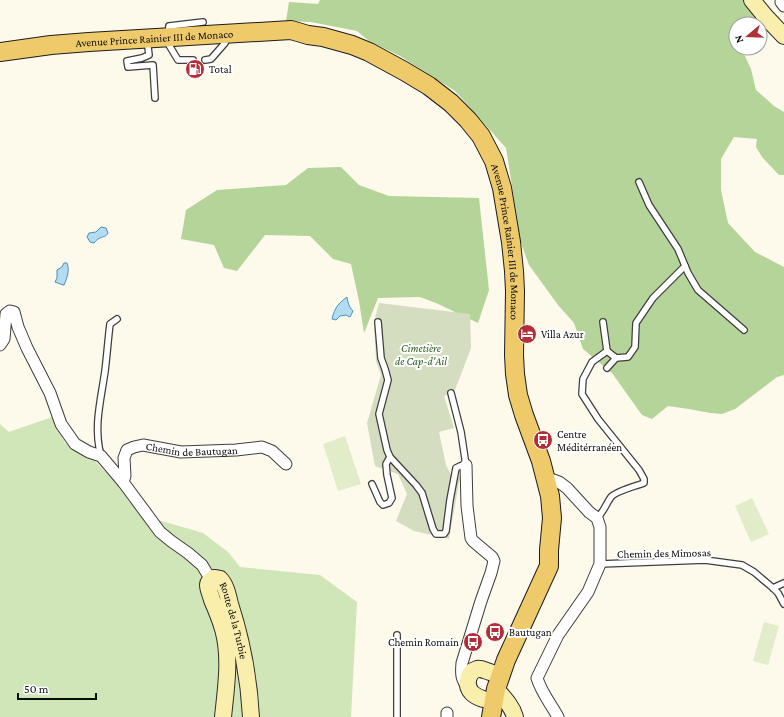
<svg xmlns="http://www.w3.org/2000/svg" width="784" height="717" font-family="'Crimson Pro',serif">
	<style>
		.green { fill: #d0e5b8 }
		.forest { fill: #b5d499 }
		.cemetery { fill: #d4ddbf }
		.pitch { fill: #e1edc9 }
		.water { fill: #b4dcf1; stroke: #4192c2 }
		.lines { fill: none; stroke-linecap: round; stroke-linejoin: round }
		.lane-casing { stroke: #3e3e3e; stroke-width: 8 }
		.street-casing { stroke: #3e3e3e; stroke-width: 13 }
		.secondary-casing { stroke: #2d2d2d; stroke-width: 18 }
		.primary-casing { stroke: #1c1c1c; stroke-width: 20 }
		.lane { stroke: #fff; stroke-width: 5.5 }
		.street { stroke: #fff; stroke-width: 11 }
		.secondary { stroke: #f9eeab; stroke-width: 16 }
		.primary { stroke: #eeca6b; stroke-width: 18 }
		.labels { text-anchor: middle; stroke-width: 4; stroke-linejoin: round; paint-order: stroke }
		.street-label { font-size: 11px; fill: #0b0b0b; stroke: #fff }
		.poi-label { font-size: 11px; fill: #0b0b0b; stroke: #fff; text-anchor: start }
		.park-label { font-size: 11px; font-style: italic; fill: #305d21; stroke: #fff }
	</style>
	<rect width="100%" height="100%" fill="#fdf9eb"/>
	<path class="green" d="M52,417L65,443L95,461L121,488L155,519L203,533L228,552L240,567L320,575L357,602L351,717H0V424L9,432Z"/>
	<g class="forest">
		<path d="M320,0H744L771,32L760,31V24H736V48H744V54L751,69L756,90L774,106L784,112V175H779L762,157L756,147L757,139L734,137L721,159V190L728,223L755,252L784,267V375L777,377L735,409L722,414L710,413L689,409L668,406L652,419L642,415L612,373L583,349L574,323L558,305L529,265L521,243L506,148L455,91L400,56L369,41L357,31L311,22L286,21L289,2L318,4Z"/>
		<path d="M341,167L359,185L389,196L479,198L489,290L478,323L436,303L420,297L378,298L364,333L359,301L351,264L333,259L310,236L265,235L237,271L224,268L214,245L181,239L186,210L217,190L286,185L308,168Z"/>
	</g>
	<path class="cemetery" d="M379,303L470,314L471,348L455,390L451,393L444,396L454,428L439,432L446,465L451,475L460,477L449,539L414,531L396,521L407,494L398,474L375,466L367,423L381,375L376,361L374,322Z"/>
	<g class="pitch">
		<path d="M345,436L361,484L338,491L323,444Z"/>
		<path d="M752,498L769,534L751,542L735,506Z"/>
		<path d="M764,622L779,626L768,665L753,661Z"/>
	</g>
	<g class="water">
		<path d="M101,227L106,228L108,233C106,237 104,236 100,238C97,239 96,241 94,243L90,242L87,237L89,233L96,232Z"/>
		<path d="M64,263H67C70,270 67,278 64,285H63L55,282L57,278V270L62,267Z"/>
		<path d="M347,297C348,303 349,307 353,311L350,317L346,315L340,316L336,320L332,319C335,307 338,304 347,297Z"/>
	</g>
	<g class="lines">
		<g class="lane-casing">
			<g id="lane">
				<path d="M168,35L169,26L203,22"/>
				<path d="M169,45L178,60H193"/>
				<path d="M148,47L149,55L142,58L127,61L128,67L153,65L155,98"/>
				<path d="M205,60L211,59L225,43"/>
				<path d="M639,182L649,205L678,249L688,273L698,290L744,330"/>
				<path d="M603,322L607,351"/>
				<path d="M607,368L616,358"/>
				<path d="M101,456C93,427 101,400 105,371C107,355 108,340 110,324L117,319"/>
				<path d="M390,457L416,485L422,493L433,529L436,534H444L446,531L450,500L456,468L460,466L466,465L461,432L451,393"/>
				<path d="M372,484L380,502L383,505L389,503L392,498L387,475L386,464L390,457L387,450L379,414L388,380L385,369L381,358L378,322"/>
				<path d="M597,518C603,513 606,504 611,497C616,491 636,486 644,483V479L639,470L598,419L582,394L583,379L592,362L607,351L616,358L628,357L635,347L636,323L653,298L685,266"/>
				<path d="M600,564L705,560L742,565L754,572L773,588L778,593L784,604"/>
				<path d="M773,588L784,583"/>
				<path d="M397,717V635"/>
			</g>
		</g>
		<g class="street-casing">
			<g id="street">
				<path d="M782,0L781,2L784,6"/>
				<path d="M0,345L4,339L6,314L10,311L14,312L18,327L27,348L50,393L61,424L75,444L89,452L101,456L123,482L160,532L171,541L188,553L202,565L211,580"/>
				<path d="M466,465L467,506L471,538L473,541L492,557L494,561L491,573L481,601L462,663C461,674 461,679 468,688"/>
				<path d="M546,480H554L559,482L567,488L589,512L597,518L600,527V564L588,592L558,635L537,678C541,692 551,704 558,717"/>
				<path id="s1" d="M123,482L125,476L124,458L127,450L134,447L143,445L181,452L236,450L262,447L272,451L286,464"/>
				<path d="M447,717V713"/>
			</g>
		</g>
		<g class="secondary-casing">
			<g id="secondary">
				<path d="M752,0L765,16L784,36"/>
				<path d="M496,689C504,698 512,706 515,717"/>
				<path d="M483,699C480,698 475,696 472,693C465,686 467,672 477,669C481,668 486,671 490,672"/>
				<path id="s2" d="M223,717C226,688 231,657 223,629C220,619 216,609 212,600C211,595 208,590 208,585C208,582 211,580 214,578L220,579C226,585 228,596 230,604C242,641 249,679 251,717"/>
			</g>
		</g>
		<g class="primary-casing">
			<g id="primary">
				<path id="s3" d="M0,52L51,45L89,42L291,30L308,35L323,37L352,45L369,52L404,71L429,86L451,103L468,120L481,136L494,161L502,188L511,242L514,271L515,291L514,355L515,374L518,395L524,415L541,461L550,496L552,518L549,550V566L506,660L496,689L491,717"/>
			</g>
		</g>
		<use href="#lane" class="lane"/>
		<use href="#street" class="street"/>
		<use href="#secondary" class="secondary"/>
		<use href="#primary" class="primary"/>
	</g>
	<defs>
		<g id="fuel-disc" transform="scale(1)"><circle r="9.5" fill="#b02f39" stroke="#fff"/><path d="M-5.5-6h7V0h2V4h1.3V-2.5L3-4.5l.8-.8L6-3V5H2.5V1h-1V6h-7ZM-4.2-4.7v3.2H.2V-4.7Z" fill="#fff"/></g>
		<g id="hotel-disc" transform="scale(1)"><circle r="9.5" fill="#b02f39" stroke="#fff"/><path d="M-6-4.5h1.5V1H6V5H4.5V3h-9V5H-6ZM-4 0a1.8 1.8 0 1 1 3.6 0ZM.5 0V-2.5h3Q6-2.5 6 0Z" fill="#fff"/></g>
		<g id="bus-disc" transform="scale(1)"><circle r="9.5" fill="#b02f39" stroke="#fff"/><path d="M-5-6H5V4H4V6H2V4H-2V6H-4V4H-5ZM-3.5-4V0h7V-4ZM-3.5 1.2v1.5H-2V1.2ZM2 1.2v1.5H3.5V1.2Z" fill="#fff"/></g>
	</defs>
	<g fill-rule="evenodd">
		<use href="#fuel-disc" x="195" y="69"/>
		<use href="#hotel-disc" x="527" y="334"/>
		<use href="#bus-disc" x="543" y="440"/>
		<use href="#bus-disc" x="495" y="632"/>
		<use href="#bus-disc" x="473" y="642"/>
	</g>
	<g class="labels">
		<g class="street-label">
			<text dy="4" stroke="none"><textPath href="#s3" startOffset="155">Avenue Prince Rainier III de Monaco</textPath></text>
			<text dy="4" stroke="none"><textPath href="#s3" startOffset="625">Avenue Prince Rainier III de Monaco</textPath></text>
			<text dy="4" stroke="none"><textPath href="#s1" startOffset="99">Chemin de Bautugan</textPath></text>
			<text transform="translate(664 553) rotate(-1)" y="4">Chemin des Mimosas</text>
			<text dy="4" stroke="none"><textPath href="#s2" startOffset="195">Route de la Turbie</textPath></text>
		</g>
		<g class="poi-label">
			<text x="209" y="73">Total</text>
			<text x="541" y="338">Villa Azur</text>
			<text x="557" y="438">Centre<tspan x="557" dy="13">Méditérranéen</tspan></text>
			<text x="509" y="636">Bautugan</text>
			<text x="459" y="646" text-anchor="end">Chemin Romain</text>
		</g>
		<g class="park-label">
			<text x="421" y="352">Cimetière<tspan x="421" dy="13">de Cap-d'Ail</tspan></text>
		</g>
	</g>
	<g transform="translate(748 36) rotate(251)"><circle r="19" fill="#ffffff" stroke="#9d9d9d"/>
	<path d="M0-3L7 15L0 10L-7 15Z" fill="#b02f39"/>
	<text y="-6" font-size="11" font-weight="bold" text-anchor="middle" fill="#0b0b0b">N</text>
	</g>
	<path d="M18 693v6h78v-6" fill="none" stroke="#0b0b0b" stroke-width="2"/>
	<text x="24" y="693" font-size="12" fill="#0b0b0b" stroke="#ffffff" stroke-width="3" paint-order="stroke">50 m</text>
</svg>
